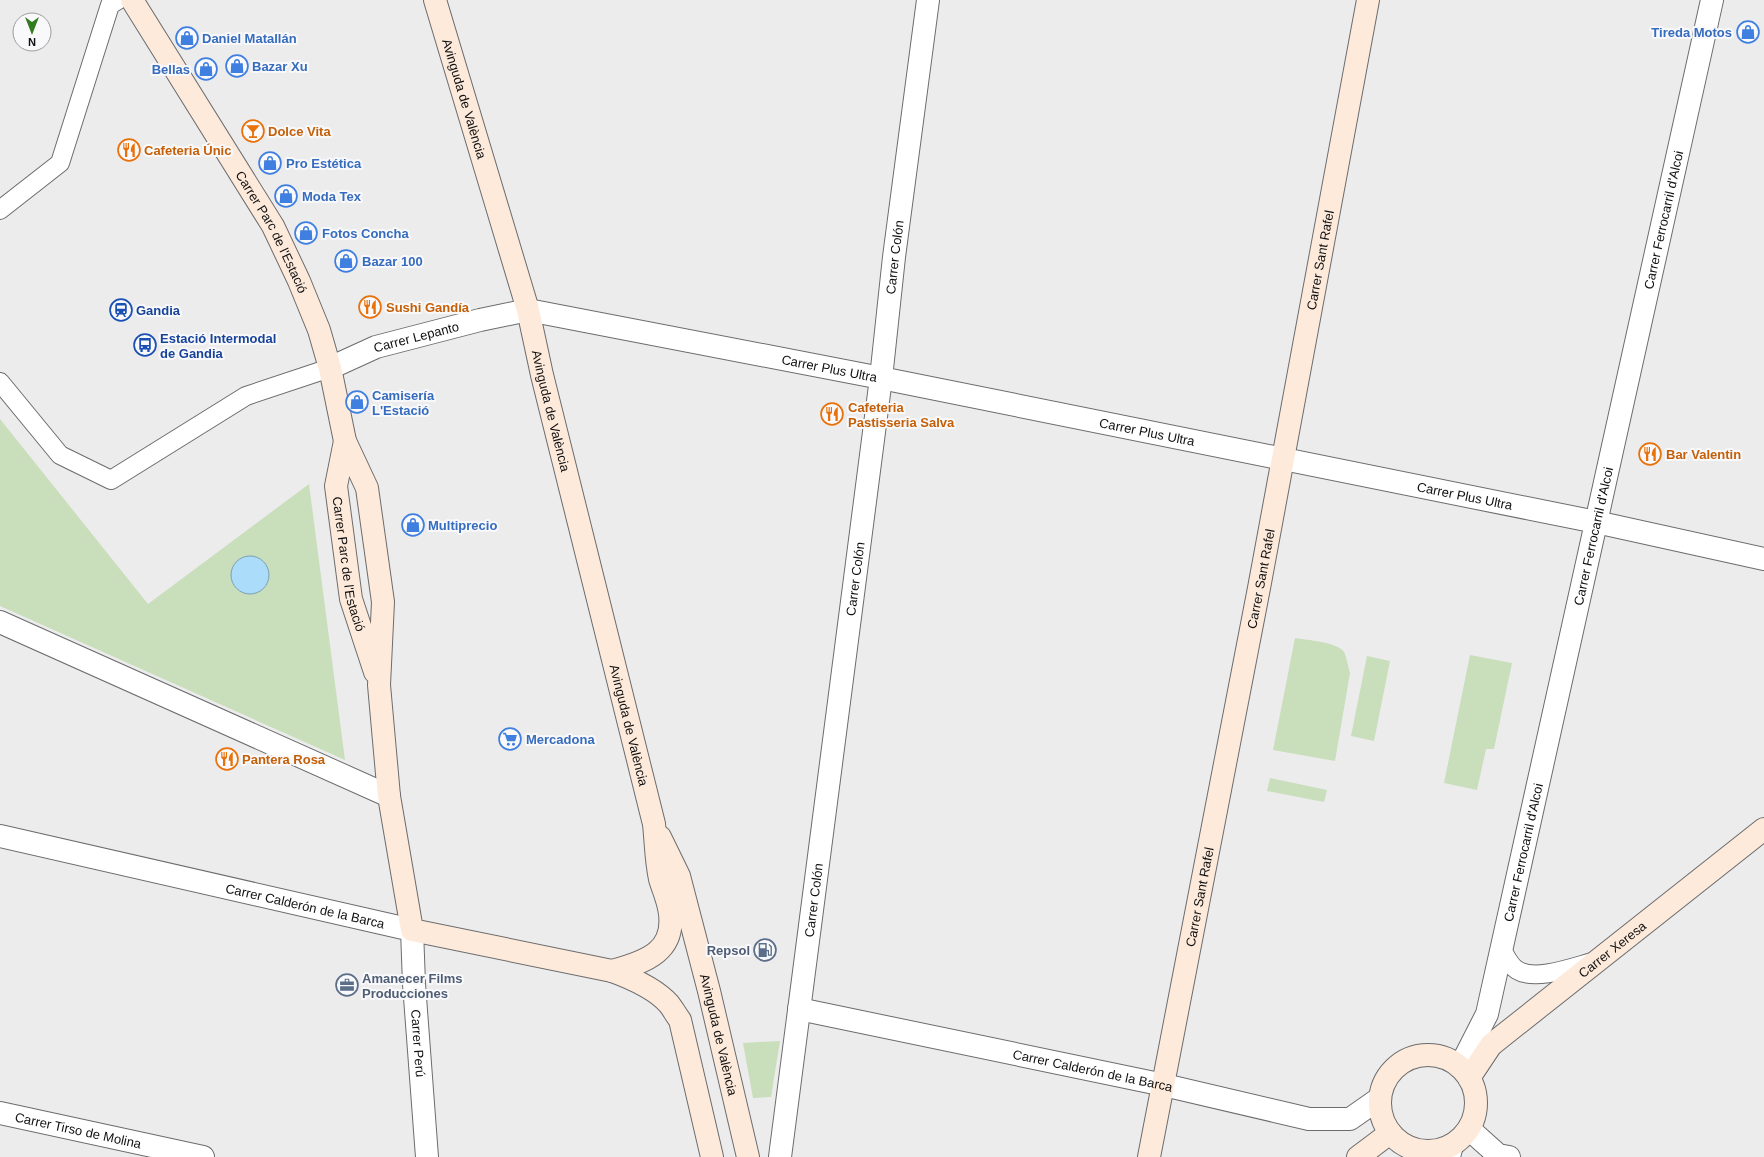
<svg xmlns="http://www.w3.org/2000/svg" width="1764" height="1157" font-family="Arial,sans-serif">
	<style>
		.green { fill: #c9debb }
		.water { fill: #abdcfa; stroke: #7c9fb4 }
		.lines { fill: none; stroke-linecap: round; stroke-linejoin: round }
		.lane-casing { stroke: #6c6c6e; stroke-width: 20 }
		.street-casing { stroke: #6c6c6e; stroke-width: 24 }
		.secondary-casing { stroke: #6c6c6e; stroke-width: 24 }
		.lane { stroke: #fff; stroke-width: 18 }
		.street { stroke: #fff; stroke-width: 22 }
		.secondary { stroke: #fdeada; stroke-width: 22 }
		.labels { text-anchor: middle; stroke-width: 4; stroke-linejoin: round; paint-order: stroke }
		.shop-label { font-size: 13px; font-weight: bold; fill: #366cbe; stroke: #f9f9fb; text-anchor: start }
		.street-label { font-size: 13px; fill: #101011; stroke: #f9f9fb }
		.food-label { font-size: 13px; font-weight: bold; fill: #c56008; stroke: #f9f9fb; text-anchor: start }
		.transit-label { font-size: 13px; font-weight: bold; fill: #164399; stroke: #f9f9fb; text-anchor: start }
		.service-label { font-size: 13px; font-weight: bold; fill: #4e5e75; stroke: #f9f9fb; text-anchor: end }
	</style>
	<rect width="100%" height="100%" fill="#ececed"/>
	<g class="green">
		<path d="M0,419L148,604L309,484L345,760L0,606Z"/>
		<path d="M1295,638C1306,640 1338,642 1344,652C1347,658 1348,667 1350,673L1335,761L1273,750Z"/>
		<path d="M1470,655L1512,663L1494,749H1486L1477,790L1444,783Z"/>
		<path d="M1367,656L1390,661L1374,741L1351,736Z"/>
		<path d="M1270,778L1327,790L1324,802L1267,791Z"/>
		<path d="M780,1041L771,1097L753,1098L743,1043Z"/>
	</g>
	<circle class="water" cx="250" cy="575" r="19"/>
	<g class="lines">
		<g class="lane-casing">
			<g id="lane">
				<path d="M0,210L60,163L110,5L118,0"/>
				<path d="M0,382L60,455L111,480L246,396L330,368"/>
				<path d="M1501,948C1506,956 1509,965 1517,970C1536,982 1576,966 1596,961"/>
			</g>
		</g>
		<g class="street-casing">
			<g id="street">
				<path id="s1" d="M330,368L376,347L480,320L528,310L881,378L1596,522L1764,559"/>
				<path d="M0,622L389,796"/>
				<path id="s2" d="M0,836L412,930L414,984L427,1157"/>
				<path id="s3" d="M799,1009L1164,1085L1309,1119H1350L1380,1098"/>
				<path id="s4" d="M1460,1067L1487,1014L1712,0"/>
				<path id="s5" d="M0,1113L203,1157"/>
				<path d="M1469,1129L1498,1155L1509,1157"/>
				<path id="s6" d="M780,1157L881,378L894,257L928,0"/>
				<path d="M1449,1157L1452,1145"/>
			</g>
		</g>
		<g class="secondary-casing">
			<g id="secondary">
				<path id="s7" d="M132,0L273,226L299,281L319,330L330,368L345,441L367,488L383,602L379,685L389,796L412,930L612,971C631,978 655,988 669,1004C673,1009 676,1015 680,1020L712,1157"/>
				<path id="s8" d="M435,0L528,310L542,375L654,824C656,843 656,861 660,879C663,889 667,898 669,908C678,951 646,962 612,971"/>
				<path id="s9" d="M345,441L336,486L351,599L375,672"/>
				<path id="s10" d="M660,837L679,876L709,991L748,1157"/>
				<circle cx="1428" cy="1103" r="48"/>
				<path id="s11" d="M1469,1078L1491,1045L1764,829"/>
				<path id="s12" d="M1149,1157L1259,588L1368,0"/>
				<path d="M1358,1157L1390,1133"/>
			</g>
		</g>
		<use href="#lane" class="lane"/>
		<use href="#street" class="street"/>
		<use href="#secondary" class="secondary"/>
	</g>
	<defs>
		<g id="shop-ring" transform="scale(1.15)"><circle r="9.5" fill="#f9f9fb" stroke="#3f7fe0" stroke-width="1.5"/><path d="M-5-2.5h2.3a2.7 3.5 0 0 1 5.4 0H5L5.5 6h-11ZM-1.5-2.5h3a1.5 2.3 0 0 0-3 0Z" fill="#3f7fe0"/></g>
		<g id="bar-ring" transform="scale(1.15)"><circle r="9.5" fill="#f9f9fb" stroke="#e8710a" stroke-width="1.5"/><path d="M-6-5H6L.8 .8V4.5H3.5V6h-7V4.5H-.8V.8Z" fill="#e8710a"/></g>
		<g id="restaurant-ring" transform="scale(1.15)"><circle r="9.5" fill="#f9f9fb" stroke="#e8710a" stroke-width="1.5"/><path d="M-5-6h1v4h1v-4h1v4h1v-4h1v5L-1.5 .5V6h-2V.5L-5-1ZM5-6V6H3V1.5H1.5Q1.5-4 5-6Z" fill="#e8710a"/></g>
		<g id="station-ring" transform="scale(1.15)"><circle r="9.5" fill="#f9f9fb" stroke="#1a4fb4" stroke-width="1.5"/><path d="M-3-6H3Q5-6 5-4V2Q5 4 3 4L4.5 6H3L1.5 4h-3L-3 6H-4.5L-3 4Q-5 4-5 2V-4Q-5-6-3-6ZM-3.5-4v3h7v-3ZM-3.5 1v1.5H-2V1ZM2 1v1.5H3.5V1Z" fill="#1a4fb4"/></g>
		<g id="bus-ring" transform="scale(1.15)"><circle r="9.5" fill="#f9f9fb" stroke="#1a4fb4" stroke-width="1.5"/><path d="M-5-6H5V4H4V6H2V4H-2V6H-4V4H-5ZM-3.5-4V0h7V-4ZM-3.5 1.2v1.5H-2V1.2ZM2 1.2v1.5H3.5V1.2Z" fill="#1a4fb4"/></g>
		<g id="supermarket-ring" transform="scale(1.15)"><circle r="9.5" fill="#f9f9fb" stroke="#3f7fe0" stroke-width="1.5"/><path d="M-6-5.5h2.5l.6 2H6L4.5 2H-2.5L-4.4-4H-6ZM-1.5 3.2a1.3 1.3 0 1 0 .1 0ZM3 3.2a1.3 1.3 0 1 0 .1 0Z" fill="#3f7fe0"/></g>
		<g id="fuel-ring" transform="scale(1.15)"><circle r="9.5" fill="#f9f9fb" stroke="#5c6f8a" stroke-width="1.5"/><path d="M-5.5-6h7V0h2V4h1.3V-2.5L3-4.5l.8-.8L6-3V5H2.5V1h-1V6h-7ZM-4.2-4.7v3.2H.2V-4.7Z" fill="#5c6f8a"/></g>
		<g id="office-ring" transform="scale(1.15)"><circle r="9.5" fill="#f9f9fb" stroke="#5c6f8a" stroke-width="1.5"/><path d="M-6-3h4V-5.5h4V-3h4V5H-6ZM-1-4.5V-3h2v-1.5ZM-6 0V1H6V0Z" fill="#5c6f8a"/></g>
	</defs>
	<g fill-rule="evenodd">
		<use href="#shop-ring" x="1748" y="32"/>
		<use href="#shop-ring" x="187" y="38"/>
		<use href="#shop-ring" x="237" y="66"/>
		<use href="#shop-ring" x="206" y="69"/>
		<use href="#bar-ring" x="253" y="131"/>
		<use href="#restaurant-ring" x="129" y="150"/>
		<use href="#shop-ring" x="270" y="163"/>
		<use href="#shop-ring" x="286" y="196"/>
		<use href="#shop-ring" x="306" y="233"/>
		<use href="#shop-ring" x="346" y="261"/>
		<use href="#restaurant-ring" x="370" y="307"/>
		<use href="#station-ring" x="121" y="310"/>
		<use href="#bus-ring" x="145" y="345"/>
		<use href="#shop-ring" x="357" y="402"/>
		<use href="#restaurant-ring" x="832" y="414"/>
		<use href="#restaurant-ring" x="1650" y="454"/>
		<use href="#shop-ring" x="413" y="525"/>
		<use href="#supermarket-ring" x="510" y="739"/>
		<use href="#restaurant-ring" x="227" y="759"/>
		<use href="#fuel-ring" x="765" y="950"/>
		<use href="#office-ring" x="347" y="985"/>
	</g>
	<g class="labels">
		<g class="shop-label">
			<text x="1732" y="37" text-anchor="end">Tireda Motos</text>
			<text x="202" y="43">Daniel Matallán</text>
			<text x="252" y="71">Bazar Xu</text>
			<text x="190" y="74" text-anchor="end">Bellas</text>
			<text x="286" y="168">Pro Estética</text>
			<text x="302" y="201">Moda Tex</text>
			<text x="322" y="238">Fotos Concha</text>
			<text x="362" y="266">Bazar 100</text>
			<text x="372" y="400">Camisería<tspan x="372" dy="15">L'Estació</tspan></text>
			<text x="428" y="530">Multiprecio</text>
			<text x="526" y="744">Mercadona</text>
		</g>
		<g class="street-label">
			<text dy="5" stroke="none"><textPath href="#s8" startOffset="103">Avinguda de València</textPath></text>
			<text dy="5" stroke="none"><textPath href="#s4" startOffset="873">Carrer Ferrocarril d'Alcoi</textPath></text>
			<text dy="5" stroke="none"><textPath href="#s7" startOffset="271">Carrer Parc de l'Estació</textPath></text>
			<text dy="5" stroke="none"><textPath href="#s6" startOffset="907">Carrer Colón</textPath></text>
			<text dy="5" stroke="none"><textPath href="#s12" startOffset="913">Carrer Sant Rafel</textPath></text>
			<text dy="5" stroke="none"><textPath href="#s1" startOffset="92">Carrer Lepanto</textPath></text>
			<text dy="5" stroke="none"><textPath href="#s1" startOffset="514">Carrer Plus Ultra</textPath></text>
			<text dy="5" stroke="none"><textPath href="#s8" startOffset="427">Avinguda de València</textPath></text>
			<text dy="5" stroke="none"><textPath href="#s1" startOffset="838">Carrer Plus Ultra</textPath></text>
			<text dy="5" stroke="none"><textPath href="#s1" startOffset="1162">Carrer Plus Ultra</textPath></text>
			<text dy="5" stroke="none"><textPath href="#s4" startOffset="549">Carrer Ferrocarril d'Alcoi</textPath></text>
			<text dy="5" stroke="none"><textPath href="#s9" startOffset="125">Carrer Parc de l'Estació</textPath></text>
			<text dy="5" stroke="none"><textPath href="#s6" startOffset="583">Carrer Colón</textPath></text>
			<text dy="5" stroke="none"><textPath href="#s12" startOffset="589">Carrer Sant Rafel</textPath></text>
			<text dy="5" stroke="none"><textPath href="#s8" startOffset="751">Avinguda de València</textPath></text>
			<text dy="5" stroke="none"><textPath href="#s4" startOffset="225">Carrer Ferrocarril d'Alcoi</textPath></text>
			<text dy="5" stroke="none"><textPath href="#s12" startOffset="265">Carrer Sant Rafel</textPath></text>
			<text dy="5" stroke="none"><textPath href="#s6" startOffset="259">Carrer Colón</textPath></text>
			<text dy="5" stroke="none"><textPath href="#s2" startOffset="313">Carrer Calderón de la Barca</textPath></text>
			<text dy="5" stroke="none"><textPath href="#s11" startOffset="194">Carrer Xeresa</textPath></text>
			<text dy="5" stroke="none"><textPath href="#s10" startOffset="207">Avinguda de València</textPath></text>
			<text dy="5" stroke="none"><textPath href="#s2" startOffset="536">Carrer Perú</textPath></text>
			<text dy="5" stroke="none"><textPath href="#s3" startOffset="300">Carrer Calderón de la Barca</textPath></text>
			<text dy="5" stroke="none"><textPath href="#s5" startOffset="80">Carrer Tirso de Molina</textPath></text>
		</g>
		<g class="food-label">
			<text x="268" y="136">Dolce Vita</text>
			<text x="144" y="155">Cafeteria Únic</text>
			<text x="386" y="312">Sushi Gandía</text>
			<text x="848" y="412">Cafeteria<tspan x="848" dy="15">Pastisseria Salva</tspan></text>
			<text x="1666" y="459">Bar Valentin</text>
			<text x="242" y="764">Pantera Rosa</text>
		</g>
		<g class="transit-label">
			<text x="136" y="315">Gandia</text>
			<text x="160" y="343">Estació Intermodal<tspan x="160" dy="15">de Gandia</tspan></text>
		</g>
		<g class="service-label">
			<text x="750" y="955">Repsol</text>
			<text x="362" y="983" text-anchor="start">Amanecer Films<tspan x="362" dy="15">Producciones</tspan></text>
		</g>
	</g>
	<g transform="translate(32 32) rotate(180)"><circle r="19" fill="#f9f9fb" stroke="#9c9c9d"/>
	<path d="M0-3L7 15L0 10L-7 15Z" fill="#327b20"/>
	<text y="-6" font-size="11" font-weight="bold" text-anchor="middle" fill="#101011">N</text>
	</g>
</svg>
